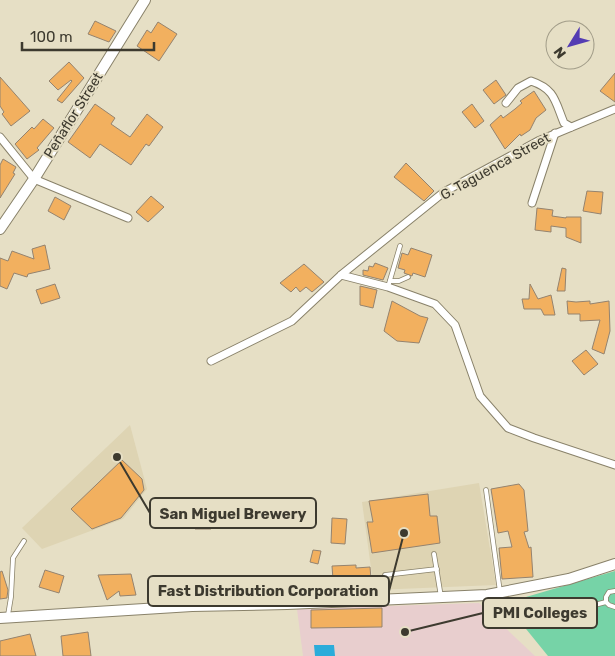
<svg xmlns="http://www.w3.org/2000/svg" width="615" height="656" font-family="Rubik,sans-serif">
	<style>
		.built { fill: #ded4b3 }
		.education { fill: #e8cece }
		.green { fill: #76d3a7 }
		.water { fill: #2bacda }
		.building { fill: #f2b05f; stroke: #94836f }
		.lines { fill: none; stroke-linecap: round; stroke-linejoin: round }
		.service-casing { stroke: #89826a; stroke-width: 5.5 }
		.minor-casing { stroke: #89826a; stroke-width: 9 }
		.secondary-casing { stroke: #89826a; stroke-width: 12 }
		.service { stroke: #fff; stroke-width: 4 }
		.minor { stroke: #fff; stroke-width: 7 }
		.secondary { stroke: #fff; stroke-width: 10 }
		.labels { text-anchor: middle; stroke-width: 4; stroke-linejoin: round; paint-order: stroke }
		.street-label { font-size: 14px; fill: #3d3a2f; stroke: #e6dfc5 }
		.leader { fill: none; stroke: #3d3a2f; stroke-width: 2 }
		.callout-dot { fill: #3d3a2f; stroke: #e6dfc5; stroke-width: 2 }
		.callout { fill: #e6dfc5; stroke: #3d3a2f; stroke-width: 2 }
		.callout-label { font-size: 15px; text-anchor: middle; font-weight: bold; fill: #3d3a2f }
	</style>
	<rect width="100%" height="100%" fill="#e6dfc5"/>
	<g class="built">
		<path d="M130,425L147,489L123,519L42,549L22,528Z"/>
		<path d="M479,483L496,585L374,590L362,502Z"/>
	</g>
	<path class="education" d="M479,603L535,656H303L297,609Z"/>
	<path class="green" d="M615,571V656H548L505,603Z"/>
	<path class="water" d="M314,645H334L335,656H315Z"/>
	<g class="building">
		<path d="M95,21L116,31L109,42L88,34Z"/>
		<path d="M158,22L177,34L159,61L137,46L147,30L151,33Z"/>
		<path d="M69,62L84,78L62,103L57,100L72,81L71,80L58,90L49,81Z"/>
		<path d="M615,73V102L600,91Z"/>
		<path d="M0,77L30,111L11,126L2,114L4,112L0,106Z"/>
		<path d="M496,80L506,95L494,104L483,90Z"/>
		<path d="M534,91L546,110L536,118L530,130L521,136L520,134L505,149L490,125L501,115L503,118L515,109L522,103L520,101Z"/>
		<path d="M95,104L115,118L111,124L130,137L147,114L163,127L149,146L146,144L131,165L100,144L90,158L68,142Z"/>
		<path d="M472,104L484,121L475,128L462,112Z"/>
		<path d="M43,119L54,128L37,148L39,150L27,159L15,144L32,127L34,129Z"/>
		<path d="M3,159L16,167L13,173L15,174L0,198V165Z"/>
		<path d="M406,163L434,191L424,201L394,177Z"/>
		<path d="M587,191L603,192L601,214L583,211Z"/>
		<path d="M151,196L164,207L148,222L136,212Z"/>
		<path d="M55,197L71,206L64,220L48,211Z"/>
		<path d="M537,208L553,210L552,216L566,218V217H581V243L566,237V228L551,226V232L535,230Z"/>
		<path d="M45,245L50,269L28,274L27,277L14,273L7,289L0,286V258L8,261L12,251L34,259L32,249Z"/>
		<path d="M411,248L432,255L425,277L413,273L412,276L404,273L405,270L398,268L402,253L408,255Z"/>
		<path d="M375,263L388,268L383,280L363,275V270L368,271L369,266L373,267Z"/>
		<path d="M304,264L324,282L312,292L306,287L300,292L296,287L291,292L280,283Z"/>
		<path d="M562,268L566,269L565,291H557Z"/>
		<path d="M55,284L60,298L41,304L36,290Z"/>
		<path d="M530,284L538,299L551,295L555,315H544L541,309H524L522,299H529Z"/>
		<path d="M360,286L377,290L373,308L360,305Z"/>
		<path d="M392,301L420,316L428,318L419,343L397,341L384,331Z"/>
		<path d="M567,301L576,302L590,301V304L609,301L610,331L604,354L592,349L600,320L580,321V314H568Z"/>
		<path d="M586,350L598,364L584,375L572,361Z"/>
		<path d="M122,460L142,479L144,490L121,518L92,529L71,509Z"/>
		<path d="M519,484L524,490L528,531L524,532L529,548L531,547L533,577L502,579L499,548L512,547L508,531L498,533L491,489Z"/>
		<path d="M428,494L430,516H437L440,543L372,553L367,522H373L369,501Z"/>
		<path d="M194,514H211V529H195Z"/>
		<path d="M332,518L347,519L345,544L331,543Z"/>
		<path d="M313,550L321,551L318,564L310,562Z"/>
		<path d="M356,565V568L370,567L372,591L334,593L332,566Z"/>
		<path d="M45,570L64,576L59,593L39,587Z"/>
		<path d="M2,571L8,590L7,597V598L0,599V572Z"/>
		<path d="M131,574L136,595L120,596L119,591L107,600L98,575Z"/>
		<path d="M382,608V627L311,628V610Z"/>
		<path d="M88,632L91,656H63L61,636Z"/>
		<path d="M30,634L36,656H0V641Z"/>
	</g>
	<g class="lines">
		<g class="service-casing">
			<g id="service">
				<path d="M390,281H399L408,277"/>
				<path d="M388,287L400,246"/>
				<path d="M486,490L500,592"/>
				<path d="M434,554L441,597"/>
				<path d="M385,575L437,569"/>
				<path d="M606,602V597L609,592L615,591"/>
				<path d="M606,602L609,605L615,607"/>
				<path d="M8,615L11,597L13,558L24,541"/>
				<path d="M534,621L606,602"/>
			</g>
		</g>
		<g class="minor-casing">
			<g id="minor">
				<path d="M506,103L518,88L531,81C555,89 555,101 564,123L571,127"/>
				<path d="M0,137L34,179L128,218"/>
				<path d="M532,203L555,133"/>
				<path d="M341,275L388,287L435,304L455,325L480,396L508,428L534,438L615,465"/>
				<path d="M211,361L292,321L341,275L444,192L538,141L615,109"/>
			</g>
		</g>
		<g class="secondary-casing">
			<g id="secondary">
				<path d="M0,229L34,179L145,0"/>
				<path d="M0,618L192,606L287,604L487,595L569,579L615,564"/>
			</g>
		</g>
		<use href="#service" class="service"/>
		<use href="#minor" class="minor"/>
		<use href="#secondary" class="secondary"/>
	</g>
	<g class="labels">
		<g class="street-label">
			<text transform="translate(73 115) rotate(-58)" y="5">Peñaflor Street</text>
			<text transform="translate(495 166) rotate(-29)" y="5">G. Taguenca Street</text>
		</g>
	</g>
	<path class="leader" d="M117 457L150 513M404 533L389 591M405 632L483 613"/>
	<g class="callout-dot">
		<circle cx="117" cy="457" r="5"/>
		<circle cx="404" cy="533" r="5"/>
		<circle cx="405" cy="632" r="5"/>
	</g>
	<g class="callout">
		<rect x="150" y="498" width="166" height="30" rx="5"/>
		<rect x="148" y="576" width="241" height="30" rx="5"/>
		<rect x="483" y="598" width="114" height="30" rx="5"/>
	</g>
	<g class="callout-label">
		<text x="233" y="519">San Miguel Brewery</text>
		<text x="268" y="596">Fast Distribution Corporation</text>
		<text x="540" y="618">PMI Colleges</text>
	</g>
	<g transform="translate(570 45) rotate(233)"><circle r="24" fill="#e6dfc5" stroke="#a29d89"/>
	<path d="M0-4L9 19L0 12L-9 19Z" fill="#543cb3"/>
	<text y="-8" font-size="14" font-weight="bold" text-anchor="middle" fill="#3d3a2f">N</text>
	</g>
	<path d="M22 42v8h132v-8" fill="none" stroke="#3d3a2f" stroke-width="2.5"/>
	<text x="30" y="42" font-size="15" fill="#3d3a2f" stroke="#e6dfc5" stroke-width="4" paint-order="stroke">100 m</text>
</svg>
